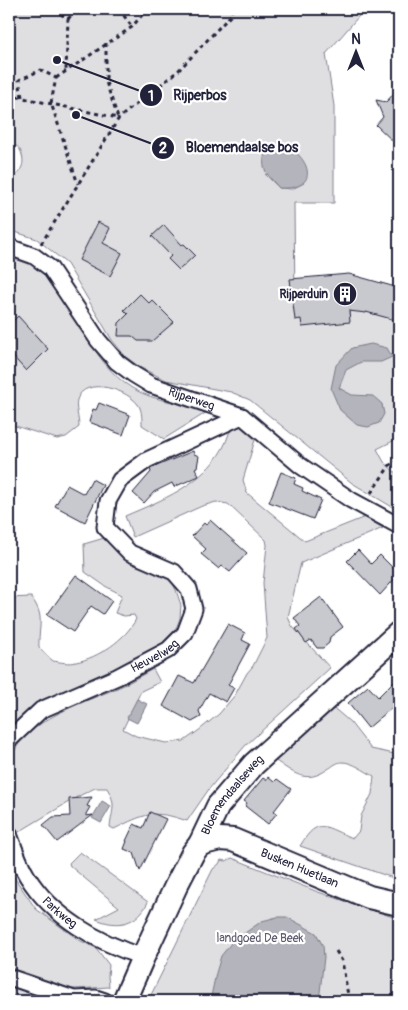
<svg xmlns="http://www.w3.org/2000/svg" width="408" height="1010" font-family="Pangolin,sans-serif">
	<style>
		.green { fill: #dfdfe2; stroke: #80808e; fill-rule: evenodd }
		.water { fill: #b4b4bc; stroke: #7a7a88 }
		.building { fill: #c8c8cf; stroke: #22223b }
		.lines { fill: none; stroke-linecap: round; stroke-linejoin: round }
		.street-casing { stroke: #22223b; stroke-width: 19 }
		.secondary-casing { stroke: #22223b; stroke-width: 26 }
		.path { stroke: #22223b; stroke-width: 3; stroke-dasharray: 4 4; stroke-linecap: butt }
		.street { stroke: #fff; stroke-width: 15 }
		.secondary { stroke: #fff; stroke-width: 22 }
		.labels { text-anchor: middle; stroke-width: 4.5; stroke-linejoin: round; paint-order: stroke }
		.poi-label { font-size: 12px; font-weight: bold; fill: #22223b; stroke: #fff; text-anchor: end }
		.street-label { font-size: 12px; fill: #22223b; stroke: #fff }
		.park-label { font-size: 12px; fill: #5b5b6d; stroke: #fff }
		.leader { fill: none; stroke: #22223b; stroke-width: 2 }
		.callout-dot { fill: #22223b; stroke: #fff; stroke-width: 2 }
		.mark-label { font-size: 15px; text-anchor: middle; font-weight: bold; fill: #fff }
		.callout-label { font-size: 14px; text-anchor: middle; font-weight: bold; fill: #22223b; stroke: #fff; stroke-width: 4.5; stroke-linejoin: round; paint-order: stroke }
	</style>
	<rect width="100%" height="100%" fill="#fff"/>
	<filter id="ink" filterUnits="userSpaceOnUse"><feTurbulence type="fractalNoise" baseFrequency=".02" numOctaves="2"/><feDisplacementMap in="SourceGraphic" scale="10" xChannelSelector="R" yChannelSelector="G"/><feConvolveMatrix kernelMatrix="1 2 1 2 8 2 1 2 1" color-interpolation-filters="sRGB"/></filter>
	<g filter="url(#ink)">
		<g class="green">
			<path d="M9,9H365L326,54L334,106V203H294L295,305L361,303L399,313V438L377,449L384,462L399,476V511L352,483L250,400L231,392L166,380L141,368L126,357L112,340L67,264L37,239L9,230C9,216 6,200 9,186C10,177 27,172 22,155C20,147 16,145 9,143ZM265,174L304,183L292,189L279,188Z"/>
			<path d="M9,253C22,259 38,264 48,276C79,311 90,362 132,388C155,402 186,404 212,409L164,439L142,425C142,419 142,411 139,406C130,390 84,375 77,400C75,407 79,418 79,427L66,437L57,439L9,424Z"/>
			<path d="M234,419L257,433L243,480L247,493L305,541L365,517L383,528L301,563L288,617L292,626L330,668L245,746L209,789L187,821C153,809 145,814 114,829L110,827C112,809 117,805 107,788H95L77,797L17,833C9,810 3,772 15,750C33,716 93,700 126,684C135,679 144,674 153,669L160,682L141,691L123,729L136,736L166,743L184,741L198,731L219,714L235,695L247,673L253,666L267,638L263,583L267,545L266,540L228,504L216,502L202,506L133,537L125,516C162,500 202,485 223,448C228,439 230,429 234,419Z"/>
			<path d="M111,536L170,577L176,590L181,605L180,618L176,629L157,649L9,732V598L31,597C46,617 38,625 39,648L53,661C60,662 69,664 76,662C98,658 126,639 136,619L134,615L124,616L115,613L122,595L105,586L85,572L84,544Z"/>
			<path d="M328,708L336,710L350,722L371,749L399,755V840C396,849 399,868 399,880L300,846C319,814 326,829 353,838L359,831L361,816L372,794L374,776C364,771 353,762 342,762C337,762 333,766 328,769C305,785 294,773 273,759Z"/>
			<path d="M80,852L148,902C137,925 117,928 96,919L119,907L70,866L69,863Z"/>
			<path d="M232,858L318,892L399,919V1001H148L213,869L219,864L221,860L226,861Z"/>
			<path d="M9,870L36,909L79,940L96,948L109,965L108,976L109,987L57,990L9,972Z"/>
			<path d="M9,983L60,1001H24L21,998L9,994Z"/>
		</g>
		<g class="water">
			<path d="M280,143C310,154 323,191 279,188C266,173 259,168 267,148Z"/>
			<path d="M371,344L387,348L392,357L381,362H361L346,370L339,388L352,395L373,396L382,404L384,414L379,423L368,427L357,425L340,410L331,389L336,365L352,348Z"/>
			<path d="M137,699L147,704L137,723L127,718Z"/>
			<path d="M102,801L111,806L101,823L92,818Z"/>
			<path d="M277,917H287L316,933L323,946L324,957L319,1001H210L216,973L221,956L232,942L262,921Z"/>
		</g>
		<g class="building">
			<path d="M399,88V147L376,125L383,117L376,100L386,102Z"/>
			<path d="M98,222L110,228L103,243L122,253L110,276L79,260Z"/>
			<path d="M164,225L182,245L184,244L195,255L179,270L168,259L171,256L152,236Z"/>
			<path d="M349,274L399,288V321L366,312V313L349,311L350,322L302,327L301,319L295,320L290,279Z"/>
			<path d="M140,294L149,303L152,300L174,322L152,341H138L132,336H118L119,323L128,314L124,310Z"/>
			<path d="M18,316L48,349L26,371L9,352V325Z"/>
			<path d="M99,403L130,415L123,435L89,422L93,409L96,410Z"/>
			<path d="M193,451L194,454L199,456L197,467L195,468L199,476L174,487L172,483L154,492L144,503L133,493L151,472L150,469L152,468Z"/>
			<path d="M281,472L296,478L294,484L303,488L302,491L321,500L313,519L269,502Z"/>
			<path d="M92,479L103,485L85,522L55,506L67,485L84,494Z"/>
			<path d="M210,520L247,553L230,572L222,566L219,569L201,554L206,549L192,536L204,523L206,525Z"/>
			<path d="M358,550L371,564L380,555L399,574L380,595L347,561Z"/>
			<path d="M76,575L112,601L103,614L91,606L73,632L47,615Z"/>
			<path d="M321,597L343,627L330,637L329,643L323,648H317L311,640L306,643L296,629L300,626L294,618Z"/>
			<path d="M228,624L245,633L242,640L250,644L228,685L234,688L226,702L209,693L199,711L201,717L192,722L163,706L179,676L194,683Z"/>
			<path d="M399,676V702L368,728L348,703L368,686L378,697Z"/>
			<path d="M268,777L274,782L277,779L291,789L274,811L277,813L268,824L245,806L247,803L244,801L263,778L266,780Z"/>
			<path d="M92,797L87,806L90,807L86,814V816L93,815L57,842L43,825L53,817L70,816L69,799Z"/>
			<path d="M150,812L166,819L140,871L134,853L124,849L127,841H126L134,824L143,828Z"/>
		</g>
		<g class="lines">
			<g class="street-casing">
				<g id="street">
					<path id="s1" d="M9,247L34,256L50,268L98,340L117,362L133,374L151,385L242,416L301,466L351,500L399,526"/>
					<path id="s2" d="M9,740L41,710L117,677L168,650L185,633L194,609L189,589L174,572L130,553L105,527L108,501L120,480L147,460L242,416"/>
					<path id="s3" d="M9,834C14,848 19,863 27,876C52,917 99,943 143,957"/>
					<path d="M9,977L74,999L96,998L105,1001"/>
				</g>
			</g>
			<g class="secondary-casing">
				<g id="secondary">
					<path id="s4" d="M200,844L220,839L233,840L369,897L399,904"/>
					<path id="s5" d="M124,1001L143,957L176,886L193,853L200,844L218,806L254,764L399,633"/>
				</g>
			</g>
			<g class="path">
				<path d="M54,9L68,19L66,70"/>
				<path d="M119,9L132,27"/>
				<path d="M68,19L77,9"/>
				<path d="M106,43V82L118,118"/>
				<path d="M56,78L132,27L147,9"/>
				<path d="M9,95L118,118"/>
				<path d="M22,97L19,80L41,70L56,78L51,103L78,184"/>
				<path d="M41,244L119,118L178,71L231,15L232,9"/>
				<path d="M371,493L390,465L399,460"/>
				<path d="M336,951L342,961L349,1001"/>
			</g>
			<use href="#street" class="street"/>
			<use href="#secondary" class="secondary"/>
		</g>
	</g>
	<defs>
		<g id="building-disc" transform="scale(1.25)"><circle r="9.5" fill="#22223b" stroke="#fff"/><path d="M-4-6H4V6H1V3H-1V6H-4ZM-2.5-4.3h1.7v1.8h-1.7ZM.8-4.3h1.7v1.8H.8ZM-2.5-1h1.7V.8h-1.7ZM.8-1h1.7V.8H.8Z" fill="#fff"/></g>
	</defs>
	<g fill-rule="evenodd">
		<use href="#building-disc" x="345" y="294"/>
	</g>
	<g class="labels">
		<g class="poi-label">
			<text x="328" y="298">Rijperduin</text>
		</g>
		<g class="street-label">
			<text dy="4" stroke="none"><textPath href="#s1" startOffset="246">Rijperweg</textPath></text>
			<text dy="4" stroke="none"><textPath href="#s2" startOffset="170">Heuvelweg</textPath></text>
			<text dy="4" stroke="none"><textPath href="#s5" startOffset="234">Bloemendaalseweg</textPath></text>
			<text dy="4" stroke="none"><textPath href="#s4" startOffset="106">Busken Huetlaan</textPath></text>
			<text dy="4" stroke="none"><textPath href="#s3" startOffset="95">Parkweg</textPath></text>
		</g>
		<g class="park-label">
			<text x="260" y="942">landgoed De Beek</text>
		</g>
	</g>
	<path class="leader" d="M57 60L151 95M76 115L163 148"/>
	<g class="callout-dot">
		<circle cx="57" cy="60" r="5"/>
		<circle cx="76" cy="115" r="5"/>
		<circle cx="151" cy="95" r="12"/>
		<circle cx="163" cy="148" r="12"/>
	</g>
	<g class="mark-label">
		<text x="151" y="101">1</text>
		<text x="163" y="153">2</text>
	</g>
	<g class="callout-label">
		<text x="200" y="100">Rijperbos</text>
		<text x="242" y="152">Bloemendaalse bos</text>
	</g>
	<rect width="408" height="1010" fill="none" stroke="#fff" stroke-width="30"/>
	<rect x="15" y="15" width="378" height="980" fill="none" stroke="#22223b" stroke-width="2" filter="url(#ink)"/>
	<g transform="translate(356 52)" stroke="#ffffff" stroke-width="4" paint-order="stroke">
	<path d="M0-4L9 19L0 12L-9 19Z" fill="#22223b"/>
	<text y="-8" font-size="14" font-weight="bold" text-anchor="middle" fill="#22223b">N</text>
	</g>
</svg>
